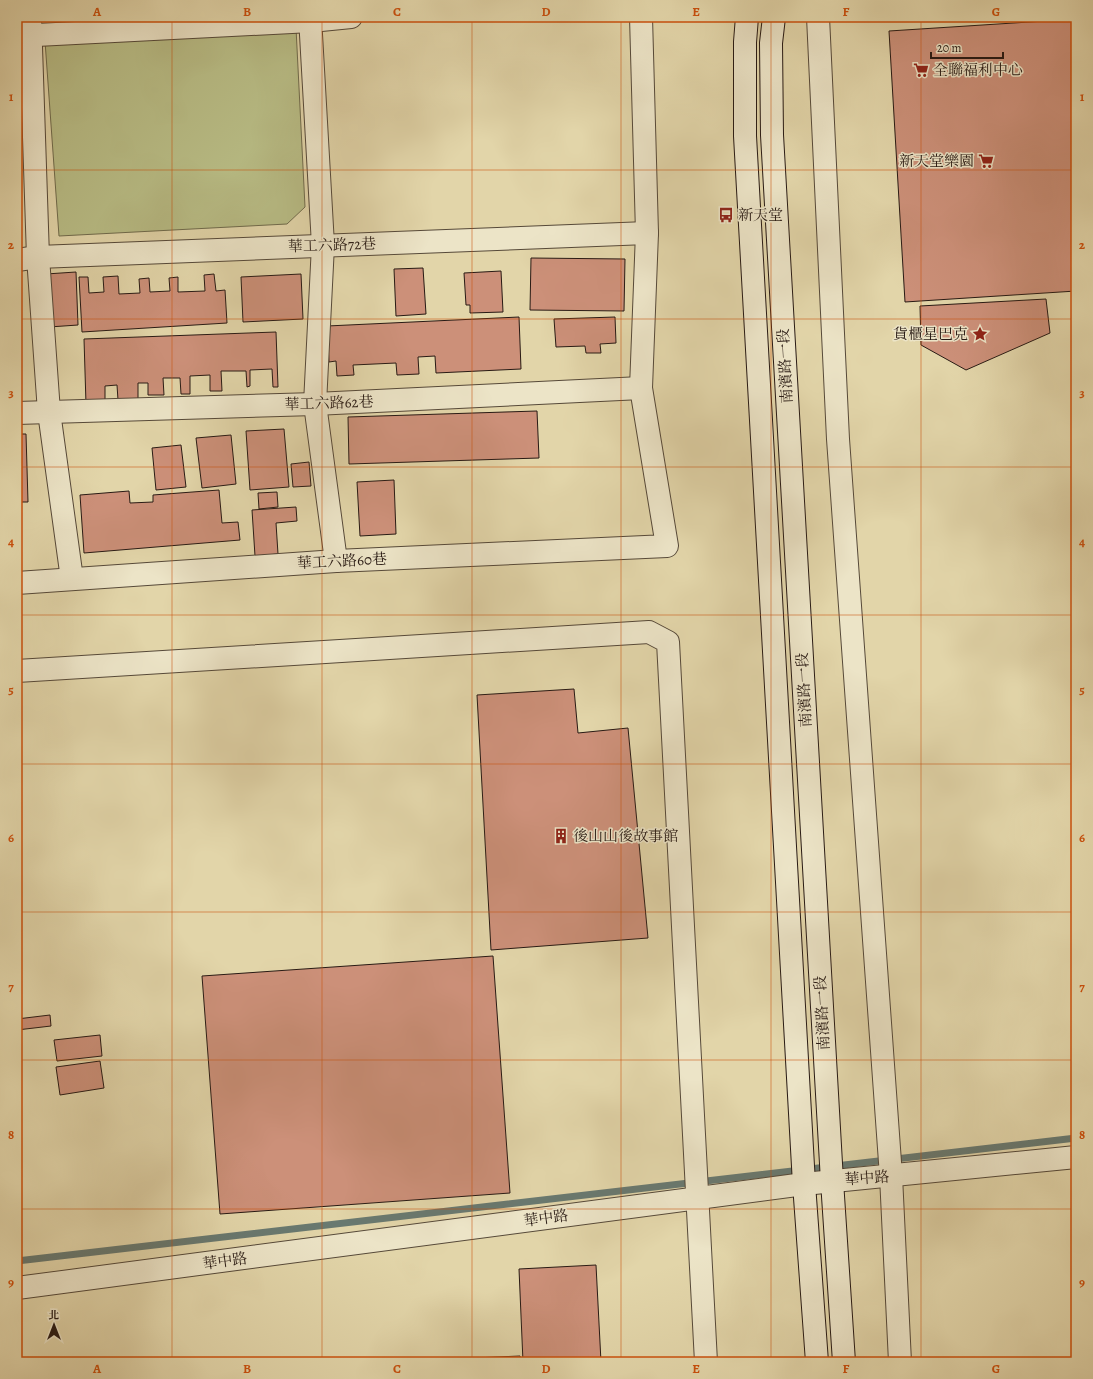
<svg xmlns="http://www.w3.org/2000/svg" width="1093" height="1379" font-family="Alegreya,'Noto Serif TC',serif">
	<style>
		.green { fill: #b8bc85; stroke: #706b4c }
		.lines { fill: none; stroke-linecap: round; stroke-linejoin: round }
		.stream { stroke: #697970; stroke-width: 7 }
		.building { fill: #cc9079; stroke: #281a14 }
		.minor-casing { stroke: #564939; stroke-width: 24 }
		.secondary-casing { stroke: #281a14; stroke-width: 24 }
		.minor { stroke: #ece4c7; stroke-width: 22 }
		.secondary { stroke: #ece4c7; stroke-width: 22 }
		.grid { fill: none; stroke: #cb500d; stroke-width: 1; stroke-opacity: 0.55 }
		.labels { text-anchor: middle; stroke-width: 3; stroke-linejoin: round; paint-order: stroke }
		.poi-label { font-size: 15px; fill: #281a14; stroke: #ece4c7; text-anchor: start }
		.street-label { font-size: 15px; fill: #281a14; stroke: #ece4c7 }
		.neatline { fill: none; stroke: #cb500d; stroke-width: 1.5 }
		.grid-label { font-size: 13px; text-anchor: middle; font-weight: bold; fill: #cb500d }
	</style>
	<rect width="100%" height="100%" fill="#e2d5a9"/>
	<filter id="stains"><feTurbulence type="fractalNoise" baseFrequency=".005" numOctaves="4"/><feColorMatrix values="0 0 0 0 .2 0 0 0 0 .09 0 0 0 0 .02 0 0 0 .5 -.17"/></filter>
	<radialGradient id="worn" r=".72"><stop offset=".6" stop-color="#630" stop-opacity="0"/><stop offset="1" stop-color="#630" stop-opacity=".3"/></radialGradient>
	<path class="green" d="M296,28L305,207L287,224L59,236L45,41Z"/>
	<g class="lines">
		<path class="stream" d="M17,1261L1076,1138"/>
	</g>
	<g class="building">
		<path d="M1076,19V291L905,302L889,31Z"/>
		<path d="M531,258L625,259L624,311L530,310Z"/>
		<path d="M423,268L426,314L396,316L394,269Z"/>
		<path d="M501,271L503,312L470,313V305H466L464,273Z"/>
		<path d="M76,272L78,325L49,327L46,274Z"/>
		<path d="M214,274L216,291L225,290L227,323L82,332L79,277H88L89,293L104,292L103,277L118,276L119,294L140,293L139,279L149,278L150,292L170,291L169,278L178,277V292L205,291L204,275Z"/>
		<path d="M301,274L303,319L243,322L241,277Z"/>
		<path d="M1046,299L1050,333L966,370L921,345L920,306Z"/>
		<path d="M519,317L521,369L436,373L435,356L418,357L419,374L397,375L396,363L353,365L354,375L337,376L336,361L329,362L327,326Z"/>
		<path d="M615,317L616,343L600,344L601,353H586L585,346L556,347L554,319Z"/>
		<path d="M276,332L278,387H273L272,369L250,370V386L247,387L246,371H221L222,391H210V375L190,376V394H181L180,378H163L164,395H148V383H138V399L118,400L117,385L105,386V403L86,404L84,339Z"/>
		<path d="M537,411L539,458L349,464L348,417Z"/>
		<path d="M284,429L289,487L250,490L246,431Z"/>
		<path d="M17,434H26L28,502H17Z"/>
		<path d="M231,435L236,484L202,488L196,438Z"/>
		<path d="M181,445L186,487L156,490L152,448Z"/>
		<path d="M309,462L311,486L293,487L291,464Z"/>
		<path d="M394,480L396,534L360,536L357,482Z"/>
		<path d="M219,490L222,523L238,522L240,540L84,553L80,495L129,491L130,503L153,502V495Z"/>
		<path d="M277,492L278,507L259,509L258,493Z"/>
		<path d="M296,507L297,521L276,523L278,554L255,556L252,510Z"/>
		<path d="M574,689L578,733L628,728L648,938L491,950L477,695Z"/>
		<path d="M493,956L510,1193L220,1214L202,976Z"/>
		<path d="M50,1015L51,1026L17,1030V1019Z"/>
		<path d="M100,1035L102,1056L57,1061L54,1040Z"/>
		<path d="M100,1061L104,1088L60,1095L56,1067Z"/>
		<path d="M596,1265L601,1362H523L519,1269Z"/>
		<path d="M520,1356L521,1362H451V1359Z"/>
	</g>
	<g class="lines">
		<g class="minor-casing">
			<g id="minor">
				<path d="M30,17L38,257L49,412L72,579"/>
				<path d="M310,17L323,245L315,404L336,561"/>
				<path d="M818,17L838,439L891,1176L900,1362"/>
				<path d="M17,36L311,21L351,17"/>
				<path d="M17,260L38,257L647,233"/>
				<path d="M17,413L315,404L641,388"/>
				<path d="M17,583L336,561L667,546L641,388L647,233L641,17"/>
				<path d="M17,671L649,632L668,642L706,1362"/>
				<path d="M17,1288L804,1184L1076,1157"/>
			</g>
		</g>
		<g class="secondary-casing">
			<g id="secondary">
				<path d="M747,17L745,42V136L804,1184L817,1362"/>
				<path d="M774,17L771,43L772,135L832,1181L844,1362"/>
			</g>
		</g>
		<use href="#minor" class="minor"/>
		<use href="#secondary" class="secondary"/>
	</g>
	<path class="grid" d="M172,17V1362M322,17V1362M472,17V1362M621,17V1362M771,17V1362M921,17V1362M17,170H1076M17,319H1076M17,467H1076M17,615H1076M17,764H1076M17,912H1076M17,1060H1076M17,1209H1076"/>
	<defs>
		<g id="supermarket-bare" transform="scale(1.2)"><path d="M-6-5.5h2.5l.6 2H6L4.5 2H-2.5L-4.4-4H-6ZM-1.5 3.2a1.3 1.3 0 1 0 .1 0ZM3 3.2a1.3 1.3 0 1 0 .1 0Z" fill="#8f2418" stroke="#ece4c7" stroke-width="2.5" paint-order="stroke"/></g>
		<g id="bus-bare" transform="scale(1.2)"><path d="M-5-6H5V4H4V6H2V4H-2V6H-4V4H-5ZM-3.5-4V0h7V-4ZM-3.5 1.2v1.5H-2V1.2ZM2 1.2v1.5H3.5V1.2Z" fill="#8f2418" stroke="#ece4c7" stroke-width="2.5" paint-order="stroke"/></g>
		<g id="sight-bare" transform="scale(1.2)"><path d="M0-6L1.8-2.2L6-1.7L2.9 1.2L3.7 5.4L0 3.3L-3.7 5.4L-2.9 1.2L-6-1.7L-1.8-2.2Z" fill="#8f2418" stroke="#ece4c7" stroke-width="2.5" paint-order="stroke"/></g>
		<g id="building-bare" transform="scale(1.2)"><path d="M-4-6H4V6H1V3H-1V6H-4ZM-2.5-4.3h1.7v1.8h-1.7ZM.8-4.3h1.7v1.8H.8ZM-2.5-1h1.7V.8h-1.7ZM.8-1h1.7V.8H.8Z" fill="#8f2418" stroke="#ece4c7" stroke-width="2.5" paint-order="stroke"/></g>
	</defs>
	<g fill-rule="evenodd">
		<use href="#supermarket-bare" x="921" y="70"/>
		<use href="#supermarket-bare" x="986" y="161"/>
		<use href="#bus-bare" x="726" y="215"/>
		<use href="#sight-bare" x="980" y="334"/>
		<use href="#building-bare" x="561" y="836"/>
	</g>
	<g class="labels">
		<g class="poi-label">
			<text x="933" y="75">全聯福利中心</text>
			<text x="974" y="166" text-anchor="end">新天堂樂園</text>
			<text x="738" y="220">新天堂</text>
			<text x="968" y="339" text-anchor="end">貨櫃星巴克</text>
			<text x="573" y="841">後山山後故事館</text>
		</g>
		<g class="street-label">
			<text transform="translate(332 245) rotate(-2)" y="5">華工六路72巷</text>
			<text transform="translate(785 366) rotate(-93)" y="5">南濱路一段</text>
			<text transform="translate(329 403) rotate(-2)" y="5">華工六路62巷</text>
			<text transform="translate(342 561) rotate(-3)" y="5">華工六路60巷</text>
			<text transform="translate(804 690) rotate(-93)" y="5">南濱路一段</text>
			<text transform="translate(822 1013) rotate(-93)" y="5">南濱路一段</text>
			<text transform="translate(867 1178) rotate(-4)" y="5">華中路</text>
			<text transform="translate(546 1218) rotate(-8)" y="5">華中路</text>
			<text transform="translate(225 1261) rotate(-8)" y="5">華中路</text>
		</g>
	</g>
	<rect width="1093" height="1379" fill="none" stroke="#e2d5a9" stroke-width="44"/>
	<g transform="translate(54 1325)" stroke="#ece4c7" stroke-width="3" paint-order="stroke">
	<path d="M0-3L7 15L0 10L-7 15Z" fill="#281a14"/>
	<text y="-6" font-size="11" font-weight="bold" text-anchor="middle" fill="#281a14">北</text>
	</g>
	<path d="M931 52v6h72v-6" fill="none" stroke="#281a14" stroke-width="2"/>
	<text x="937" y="52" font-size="12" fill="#281a14" stroke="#ece4c7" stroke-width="3" paint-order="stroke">20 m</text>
	<rect x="22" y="22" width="1049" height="1335" class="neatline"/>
	<g class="grid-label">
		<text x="97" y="16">A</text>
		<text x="247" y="16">B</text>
		<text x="397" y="16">C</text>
		<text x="546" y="16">D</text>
		<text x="696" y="16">E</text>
		<text x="846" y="16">F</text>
		<text x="996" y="16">G</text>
		<text x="11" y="101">1</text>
		<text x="1082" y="101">1</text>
		<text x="11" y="249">2</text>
		<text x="1082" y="249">2</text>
		<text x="11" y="397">3</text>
		<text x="1082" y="397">3</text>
		<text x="11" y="546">4</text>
		<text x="1082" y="546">4</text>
		<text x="11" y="694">5</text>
		<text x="1082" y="694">5</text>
		<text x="11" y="842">6</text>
		<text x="1082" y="842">6</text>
		<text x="11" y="991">7</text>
		<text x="1082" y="991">7</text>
		<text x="11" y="1139">8</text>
		<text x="1082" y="1139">8</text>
		<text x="11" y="1287">9</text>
		<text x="1082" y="1287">9</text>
		<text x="97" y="1373">A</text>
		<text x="247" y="1373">B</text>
		<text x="397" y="1373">C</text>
		<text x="546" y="1373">D</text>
		<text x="696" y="1373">E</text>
		<text x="846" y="1373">F</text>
		<text x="996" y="1373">G</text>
	</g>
	<rect width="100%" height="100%" filter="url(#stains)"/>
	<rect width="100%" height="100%" fill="url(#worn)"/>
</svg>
